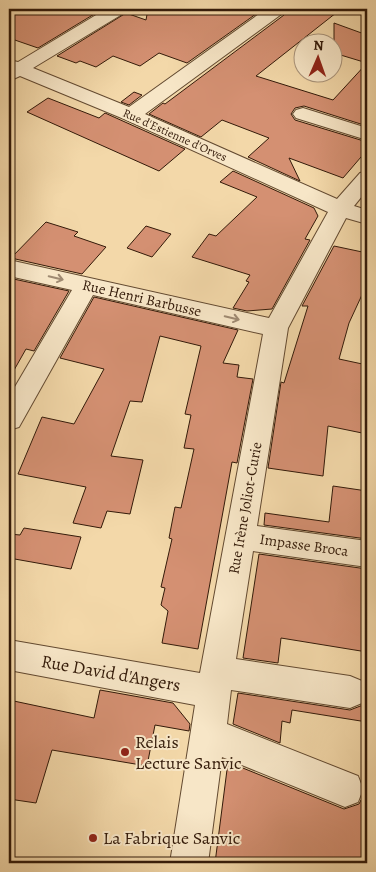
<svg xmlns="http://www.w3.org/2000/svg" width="376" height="872" font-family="Alegreya,serif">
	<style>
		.building { fill: #d49072; stroke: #331a09 }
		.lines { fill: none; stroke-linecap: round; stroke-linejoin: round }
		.minor-casing { stroke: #634a31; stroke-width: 2 }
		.minor { fill: #f7e6c7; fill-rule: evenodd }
		.oneway { stroke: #9f8a72 }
		.poi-dot { fill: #8f2418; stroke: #f7e6c7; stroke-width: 2 }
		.labels { text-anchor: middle; stroke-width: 4; stroke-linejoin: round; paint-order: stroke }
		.far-street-label { font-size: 12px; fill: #331a09; stroke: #f7e6c7 }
		.street-label { font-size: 15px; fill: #331a09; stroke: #f7e6c7 }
		.near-street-label { font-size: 18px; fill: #331a09; stroke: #f7e6c7 }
		.near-poi-label { font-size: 18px; fill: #331a09; stroke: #f7e6c7; text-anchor: start }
	</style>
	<rect width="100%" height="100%" fill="#f3d8a9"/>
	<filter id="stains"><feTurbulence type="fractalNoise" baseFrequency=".004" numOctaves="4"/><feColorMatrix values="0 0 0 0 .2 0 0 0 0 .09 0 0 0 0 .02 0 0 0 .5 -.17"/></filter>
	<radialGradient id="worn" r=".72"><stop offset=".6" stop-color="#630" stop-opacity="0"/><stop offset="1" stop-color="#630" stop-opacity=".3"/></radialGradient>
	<g class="building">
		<path d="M9,9H83L96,13L38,48L9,38Z"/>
		<path d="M148,9H263L187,63L159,53L140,66L113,56L96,67L80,61L76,63L57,56L126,13L146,20Z"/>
		<path d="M287,9H341L256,76L333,100L367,63V126L304,106L295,108L291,114L295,120L367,142V150L343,178L289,158L300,181L248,157L269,138L222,120L201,137L149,114L163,103L165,104L284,15Z"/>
		<path d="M334,23L367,35V63L334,53Z"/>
		<path d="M134,92L142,95L129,105L121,102Z"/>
		<path d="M48,98L99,118L105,113L185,149L159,171L27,112Z"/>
		<path d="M233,171L314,208L318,216L305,239L310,240L272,309L247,311L233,308L249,282L246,281L250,275L192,257L209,234L216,236L257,197L220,182Z"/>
		<path d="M46,222L78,232L74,236L106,247L82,274L11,258Z"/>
		<path d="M146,226L171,234L152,257L127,248Z"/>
		<path d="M334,246L367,253V284L349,323L339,359L367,365V434L328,426L323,476L268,468L281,382L284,383L308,306H302Z"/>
		<path d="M9,278L69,291L34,351L26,349L9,379Z"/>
		<path d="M94,297L238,330L223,363L239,365L237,377L253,379L237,463L232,462L198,649L162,643L168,611L161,605L165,588L161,587L172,539L169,538L175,507L181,508L194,449L184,448L191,415L185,414L201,346L160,336L142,402L130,401L111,456L143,460L130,514L107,511L101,528L73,523L86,487L18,474L42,417L74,424L104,369L60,358Z"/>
		<path d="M333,486L367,491V539L264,525L265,513L329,522Z"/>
		<path d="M24,528L81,537L71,569L9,558V534L20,535Z"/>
		<path d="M259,554L367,569V652L281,638L278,663L243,658Z"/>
		<path d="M100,690L173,703L190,724L189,731L155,725L147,766L52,750L36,803L9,799V700L94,718Z"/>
		<path d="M238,693L350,710L363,705L367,699V722L292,710L290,723L282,721L280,743L233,724Z"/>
		<path d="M228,762L344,809L359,804L361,800L367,803V863H215Z"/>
	</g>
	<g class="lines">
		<g class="minor-casing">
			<g id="minor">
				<path d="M106,9H126L124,13L33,68L129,107L266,9H285L283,13L145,114L337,199L360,173L367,171V190L354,206L367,210V224L346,218L288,328L257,526L367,541V567L253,551L236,659L350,676L362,681L367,692L362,703L350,708L231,690L227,724L358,776L363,789L358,802L345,807L222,757L208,863H170L195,705L9,670V640L200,673L263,334L93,295L19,427L9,430V397L72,290L9,276V260L269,318L328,212L124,119L20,76L9,81V60L18,62Z"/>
				<path d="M303,108L367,128V140L296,118L293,114L296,110Z"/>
			</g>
		</g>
		<use href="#minor" class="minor"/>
	</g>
	<defs><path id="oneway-shaft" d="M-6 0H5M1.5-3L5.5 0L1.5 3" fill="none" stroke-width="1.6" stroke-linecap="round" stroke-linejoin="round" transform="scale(1.25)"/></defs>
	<g class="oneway">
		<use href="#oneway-shaft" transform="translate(56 278) rotate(13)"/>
		<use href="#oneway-shaft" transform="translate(232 318) rotate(13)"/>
	</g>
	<g class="poi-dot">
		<circle cx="125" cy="752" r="5"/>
		<circle cx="93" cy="838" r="5"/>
	</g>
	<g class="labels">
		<g class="far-street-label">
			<text transform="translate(175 135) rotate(24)" y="4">Rue d'Estienne d'Orves</text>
		</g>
		<g class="street-label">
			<text transform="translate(142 298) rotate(13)" y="5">Rue Henri Barbusse</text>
			<text transform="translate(245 508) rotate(-80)" y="5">Rue Irène Joliot-Curie</text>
			<text transform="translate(304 545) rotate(8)" y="5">Impasse Broca</text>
		</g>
		<g class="near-street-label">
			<text transform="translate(111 673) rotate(10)" y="6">Rue David d'Angers</text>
		</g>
		<g class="near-poi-label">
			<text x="135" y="748">Relais<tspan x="135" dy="21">Lecture Sanvic</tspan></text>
			<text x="103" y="844">La Fabrique Sanvic</text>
		</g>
	</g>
	<rect width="376" height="872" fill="none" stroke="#f3d8a9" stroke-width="30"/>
	<rect x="10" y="10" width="356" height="852" fill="none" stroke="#331a09" stroke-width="2.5"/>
	<rect x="15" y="15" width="346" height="842" fill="none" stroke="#331a09"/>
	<g transform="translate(318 58) rotate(2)"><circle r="24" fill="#f7e6c7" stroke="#a9947b"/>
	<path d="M0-4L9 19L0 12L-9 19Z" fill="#8f2418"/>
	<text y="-8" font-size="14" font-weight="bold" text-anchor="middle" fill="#331a09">N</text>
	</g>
	<rect width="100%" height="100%" filter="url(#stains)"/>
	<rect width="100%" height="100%" fill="url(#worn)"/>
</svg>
